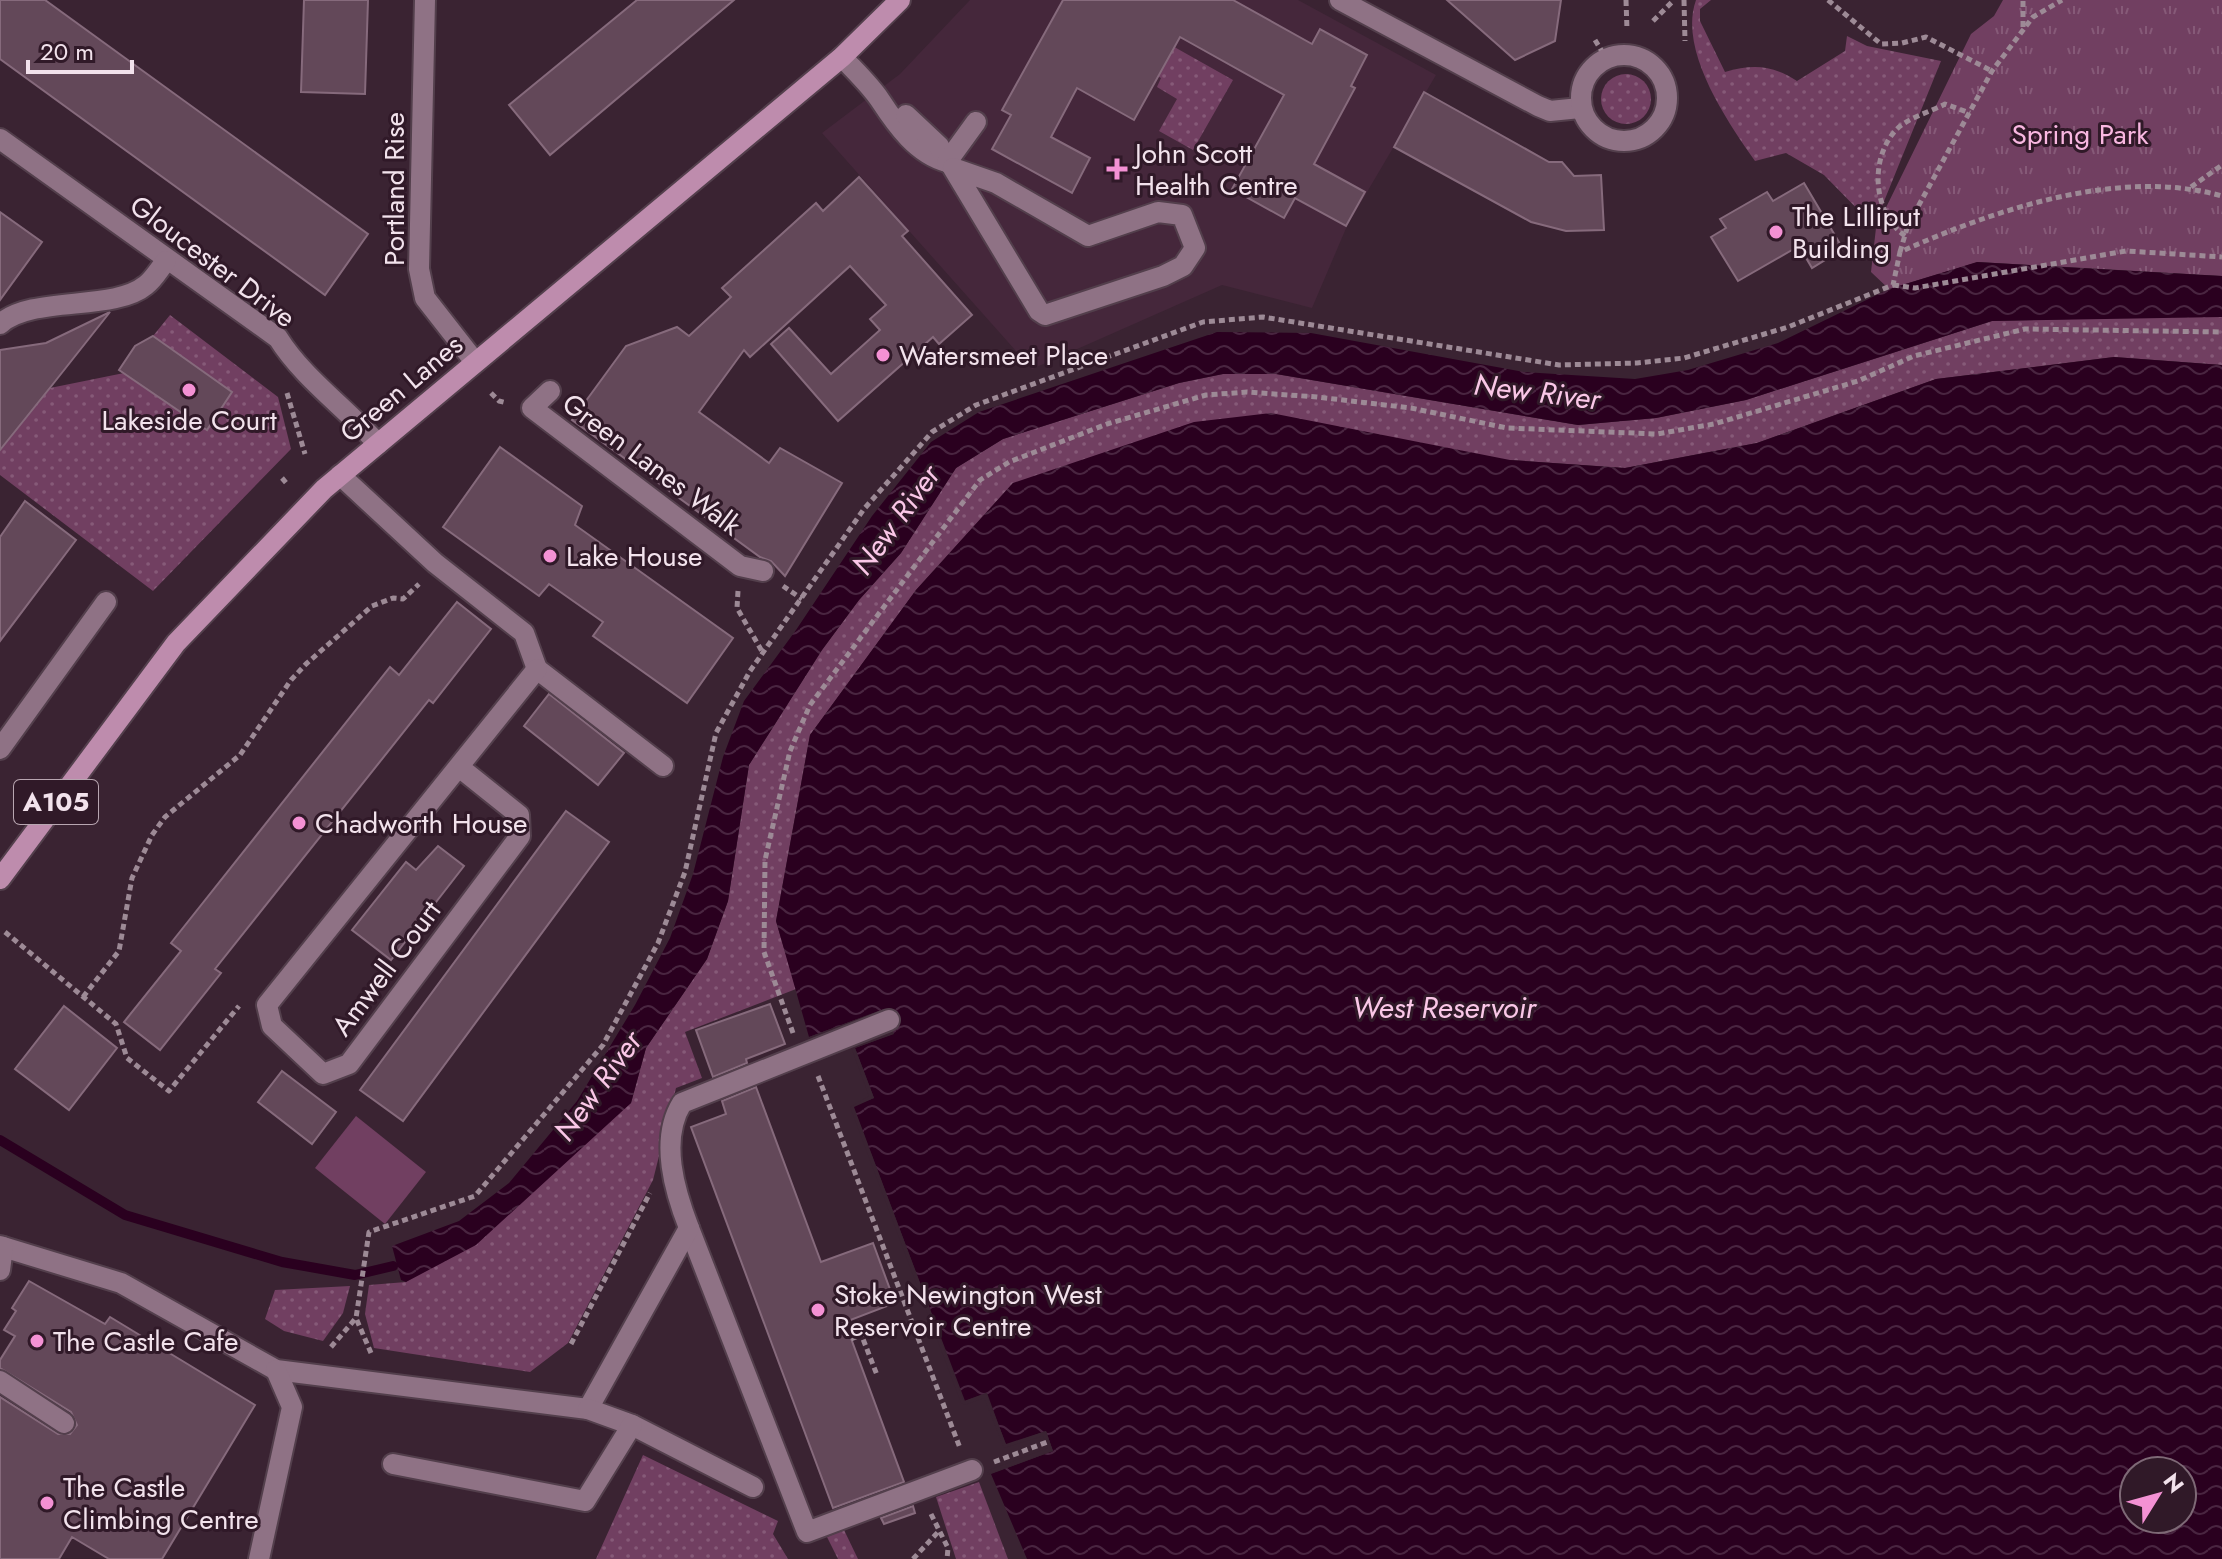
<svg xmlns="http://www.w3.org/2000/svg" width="2222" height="1559" font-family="Jost,sans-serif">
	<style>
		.built { fill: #45273b }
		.grass { fill: url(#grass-dots) }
		.park { fill: url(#park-tufts) }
		.pitch { fill: #713f61 }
		.water { fill: url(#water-waves); fill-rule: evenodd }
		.pier { fill: #3a2332 }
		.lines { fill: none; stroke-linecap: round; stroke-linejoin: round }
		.stream { stroke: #2a001f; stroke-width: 10 }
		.building { fill: #634859; stroke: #866a7c; stroke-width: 2 }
		.minor-casing { stroke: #533f4c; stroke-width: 24 }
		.major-casing { stroke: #533f4c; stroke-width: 24 }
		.path { stroke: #9d8a96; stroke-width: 5; stroke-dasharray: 6 4; stroke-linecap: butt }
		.minor { stroke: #8f7285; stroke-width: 20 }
		.major { stroke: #be8cad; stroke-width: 20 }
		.poi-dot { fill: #f491d4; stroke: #301928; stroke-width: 3 }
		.labels { text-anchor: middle; stroke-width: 6; stroke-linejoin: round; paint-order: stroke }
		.shield { fill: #301928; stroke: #b8a6b1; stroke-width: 2 }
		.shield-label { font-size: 26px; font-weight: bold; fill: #f2e2ec }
		.park-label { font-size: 28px; fill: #f9b7e1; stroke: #301928 }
		.poi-label { font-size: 28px; fill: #f2e2ec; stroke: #301928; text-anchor: start }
		.street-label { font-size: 28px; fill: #f2e2ec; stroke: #301928 }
		.water-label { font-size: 30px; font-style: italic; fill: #fac7e7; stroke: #301928 }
	</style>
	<defs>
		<pattern id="grass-dots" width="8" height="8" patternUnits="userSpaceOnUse" patternTransform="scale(2)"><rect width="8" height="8" fill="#713f61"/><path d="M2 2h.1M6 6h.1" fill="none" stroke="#865a78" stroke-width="1.8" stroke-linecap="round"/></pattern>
		<pattern id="park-tufts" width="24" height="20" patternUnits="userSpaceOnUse" patternTransform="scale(2)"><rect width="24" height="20" fill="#713f61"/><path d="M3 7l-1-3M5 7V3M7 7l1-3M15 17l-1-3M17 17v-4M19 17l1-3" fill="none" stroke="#865a78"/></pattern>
		<pattern id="water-waves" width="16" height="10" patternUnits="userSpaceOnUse" patternTransform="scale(2)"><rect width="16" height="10" fill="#2a001f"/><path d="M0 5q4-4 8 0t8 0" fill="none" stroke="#492540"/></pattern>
	</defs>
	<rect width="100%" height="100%" fill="#3a2332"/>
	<path class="built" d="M970,0H1298L1436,75L1347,226L1312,308L1222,285L1032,369L822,133L900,74Z"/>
	<g class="grass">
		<path d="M1696,0H1711L1700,9V21L1725,72C1753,64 1772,65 1797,81L1845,51L1847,36L1867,46L1941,61L1874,226L1824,175L1786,153L1755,161C1727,121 1678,50 1696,0Z"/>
		<path d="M1121,17L1233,80L1193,150L1159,131L1177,99L1157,87L1161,78L1105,46Z"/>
		<circle cx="1626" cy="99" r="25"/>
		<path d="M170,315L278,397L291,449L153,591L0,475V450L50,388L124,373L207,430L153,336Z"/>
		<path d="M2195,316L2222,317V365L2114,357L1936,379L1757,443L1625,468L1510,460L1013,483L916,590L810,735L776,921L796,989L685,1032L702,1078L676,1088L653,1180L568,1343L530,1372L374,1348L365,1314L369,1285L406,1282L631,1103L646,1048L707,959L728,901L749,765L822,650L859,600L901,553L956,468L1003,439L1179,383L1223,374H1276L1578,425L1656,418L1746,400L1992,321Z"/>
		<path d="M350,1286L343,1313L323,1341L284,1331L265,1319L275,1290Z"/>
		<path d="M643,1455L778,1521L773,1534L788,1559H596Z"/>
		<path d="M979,1482L1008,1559H956L936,1497Z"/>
		<path d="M844,1530L858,1559H838L827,1537Z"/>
	</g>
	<path class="park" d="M2003,0H2222V276L1978,262L1889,289L1871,272L1876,228L1971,34L1994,16Z"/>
	<path class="pitch" d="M356,1116L426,1172L385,1224L315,1168Z"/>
	<g class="water">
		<path d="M1977,262L2222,276V317L1992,321L1746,400L1656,418L1578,425L1276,374H1223L1179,383L1003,439L956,468L901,553L859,600L822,650L749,765L728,901L707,959L646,1048L631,1103L476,1245L406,1282L401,1280L392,1246L459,1221L509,1183L577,1101L635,1005L670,938L693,874L723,757L744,701L796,630L872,516L931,442L979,412L1217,332L1311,333L1524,372L1635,379L1688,370L1778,343L1889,289Z"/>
		<path d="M2114,357L2222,365V1559H1027L991,1474L1053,1451L1046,1431L1006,1445L987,1393L965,1401L853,1106L874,1098L855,1048L893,1034L884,1009L809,1037L776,921L810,735L916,590L1013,483L1194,422L1271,413L1510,460L1625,468L1757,443L1936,379ZM2134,1471H2182V1519H2134Z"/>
	</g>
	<path class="pier" d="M884,1009L894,1034L855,1048L874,1098L854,1107L964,1401L986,1393L1006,1444L1046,1431L1053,1451L987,1475L989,1470L1048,1448L1043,1436L1004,1448L984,1398L965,1405L961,1403L850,1107L869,1096L851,1047L888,1031L882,1014L811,1041L809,1037Z"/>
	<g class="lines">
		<path class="stream" d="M0,1140L125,1215L282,1262L355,1275L393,1266"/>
	</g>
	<g class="building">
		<path d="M0,0H45L368,234L325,295L0,59Z"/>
		<path d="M304,0H368L365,94L301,92Z"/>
		<path d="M637,0H734L550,155L509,105Z"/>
		<path d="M1063,0H1233L1312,44L1320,29L1367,55L1351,86L1355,88L1314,164L1365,192L1346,226L1295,198L1284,218L1232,189L1284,95L1180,37L1134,120L1077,88L1051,137L1090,158L1072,193L992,149L1011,115L1002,110Z"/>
		<path d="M1447,0H1561L1555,41L1515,60Z"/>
		<path d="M1424,92L1549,162H1562L1574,176L1601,175L1604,230L1566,231L1531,222L1394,147Z"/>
		<path d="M859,177L908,231L902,236L972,315L939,344L933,337L838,421L771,344L789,328L831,374L880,330L870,319L886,305L850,266L750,357L744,350L699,412L769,463L780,448L842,483L785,576L771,561L760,557L572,420L626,346L677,327L689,336L731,297L722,288L816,203L823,211Z"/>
		<path d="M1804,183L1843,249L1812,268L1799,246L1738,281L1711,237L1726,228L1720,219L1767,192L1773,201Z"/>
		<path d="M0,212L42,242L0,300Z"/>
		<path d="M110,312L53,384L0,450V350L46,343Z"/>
		<path d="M153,336L232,392L207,430L119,370L135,346Z"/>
		<path d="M500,447L582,506L575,525L733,638L687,703L593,636L603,622L549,584L539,596L443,527Z"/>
		<path d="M25,501L76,540L0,641V537Z"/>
		<path d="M457,602L491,629L433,703L429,700L215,969L221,973L160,1050L124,1022L181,951L171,943L390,667L399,675Z"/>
		<path d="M549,694L624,753L598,785L524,726Z"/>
		<path d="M566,811L609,842L403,1121L360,1090Z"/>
		<path d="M438,846L464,866L391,960L352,930L406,862L416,870Z"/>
		<path d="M770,1004L785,1044L746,1059L747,1063L713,1077L696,1030Z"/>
		<path d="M64,1006L117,1048L69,1110L15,1069Z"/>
		<path d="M282,1071L336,1112L312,1144L258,1102Z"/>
		<path d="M756,1087L821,1262L873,1243L895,1303L845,1322L904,1482L833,1508L691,1127L726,1114L722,1101Z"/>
		<path d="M29,1281L105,1324L110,1317L255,1405L162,1559H109L72,1537L59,1559H0V1397L58,1434H70L77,1425L71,1412L0,1368V1360L15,1336L4,1330L16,1311L12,1308Z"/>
		<path d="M913,1506L915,1513L884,1524L881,1518Z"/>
	</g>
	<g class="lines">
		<g class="minor-casing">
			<g id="minor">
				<path d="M425,0L419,269L425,298L475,362"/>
				<path d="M1340,0L1538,106L1550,111L1580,108"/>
				<circle cx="1624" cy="98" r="43"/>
				<path d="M842,57C855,71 870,85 880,100C897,126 917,154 947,162"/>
				<path d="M906,115L939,146L947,162"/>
				<path d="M0,139L278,338C303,378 346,408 378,444"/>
				<path d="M947,162L976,122"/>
				<path d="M953,168L996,183L1088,236L1158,212L1182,215L1195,248L1183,266L1163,276L1045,315L1039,311Z"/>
				<path d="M0,324C32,295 114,312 146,285C154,279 160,268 166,261"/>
				<path d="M550,391L532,408L740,566L763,571"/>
				<path d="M340,475L435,563L524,633L537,669"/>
				<path d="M537,669L663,766"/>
				<path d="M0,749L106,602"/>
				<path d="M459,767L519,815L520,836L349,1064L323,1074L272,1026L267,1005L537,669"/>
				<path d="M689,1228L807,1532L972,1470"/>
				<path d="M0,1246L121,1283L276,1370L588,1409L689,1228C675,1192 659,1140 682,1103L889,1020"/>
				<path d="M0,1270L3,1247"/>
				<path d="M0,1381L64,1423"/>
				<path d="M588,1409L632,1425L753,1487"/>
				<path d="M393,1464L585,1501L632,1425"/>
				<path d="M259,1559L292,1407L276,1370"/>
			</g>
		</g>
		<g class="major-casing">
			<path id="major" d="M0,879L176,643L324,489L842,57L900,0"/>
		</g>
		<g class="path">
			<path d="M1626,0L1627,30"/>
			<path d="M1684,0L1685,41"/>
			<path d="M1828,0L1881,44L1902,43L1926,37L1992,71"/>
			<path d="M1653,21L1674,0"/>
			<path d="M2023,27V0"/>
			<path d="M1595,40L1606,58"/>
			<path d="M2191,187L2222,165"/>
			<path d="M1905,236C1873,213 1869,159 1896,130C1907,118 1930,112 1945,104L1970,113"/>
			<path d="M1900,252L1908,225L1992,71L2033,17L2062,0"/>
			<path d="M1893,285L1915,288L2126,251L2222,257"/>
			<path d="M287,393L305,454"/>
			<path d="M491,393L499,401L507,403"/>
			<path d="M282,478L288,485"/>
			<path d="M783,586L802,599"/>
			<path d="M738,591L737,608L763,653"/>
			<path d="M5,932L116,1024L127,1058L169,1091L239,1006"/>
			<path d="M83,997L119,951L132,878L152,835L165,817L240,755L291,680L306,664L372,606L393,598L403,599L419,584"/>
			<path d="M793,1033L764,952L765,860L790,751L810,705L938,535L980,480L1009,462L1107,424L1206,395L1247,392L1317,397L1411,408L1507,428L1657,434L1714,424L1858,381L1914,356L2025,329L2222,332"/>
			<path d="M818,1076L960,1448"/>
			<path d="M856,1321L877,1375"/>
			<path d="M851,1339L866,1333"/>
			<path d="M571,1344L650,1193"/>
			<path d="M331,1347L356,1318"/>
			<path d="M371,1353L356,1318L369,1232L475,1196L603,1045L658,943L685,872L716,733L750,671L864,509L932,432L976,405L1203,322L1263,317L1559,365L1637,363L1684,358L1788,327L1893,285L1900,252C1994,210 2119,167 2222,196"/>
			<path d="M994,1462L1050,1441"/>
			<path d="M931,1514L948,1548L947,1559"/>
			<path d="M913,1559L939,1531"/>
		</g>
		<use href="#minor" class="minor"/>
		<use href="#major" class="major"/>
	</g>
	<g class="poi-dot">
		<path d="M1113 157h8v8h8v8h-8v8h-8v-8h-8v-8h8z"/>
		<circle cx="1776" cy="232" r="8"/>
		<circle cx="883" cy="355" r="8"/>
		<circle cx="189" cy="390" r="8"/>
		<circle cx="550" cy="556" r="8"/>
		<circle cx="299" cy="823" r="8"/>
		<circle cx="818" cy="1310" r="8"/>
		<circle cx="37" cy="1341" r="8"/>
		<circle cx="47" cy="1503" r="8"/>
	</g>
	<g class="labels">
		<rect class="shield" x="14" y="780" width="84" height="44" rx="6"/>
		<g class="shield-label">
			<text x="56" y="811">A105</text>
		</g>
		<g class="park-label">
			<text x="2080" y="144">Spring Park</text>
		</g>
		<g class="poi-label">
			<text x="1135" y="163">John Scott<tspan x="1135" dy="32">Health Centre</tspan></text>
			<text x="1792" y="226">The Lilliput<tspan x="1792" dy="32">Building</tspan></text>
			<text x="899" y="365">Watersmeet Place</text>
			<text x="189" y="430" text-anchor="middle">Lakeside Court</text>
			<text x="566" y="566">Lake House</text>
			<text x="315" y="833">Chadworth House</text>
			<text x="834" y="1304">Stoke Newington West<tspan x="834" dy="32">Reservoir Centre</tspan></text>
			<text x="53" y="1351">The Castle Cafe</text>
			<text x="63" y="1497">The Castle<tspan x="63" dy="32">Climbing Centre</tspan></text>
		</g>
		<g class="street-label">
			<text transform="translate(394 189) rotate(-90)" y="10">Portland Rise</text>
			<text transform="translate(213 261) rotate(37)" y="10">Gloucester Drive</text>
			<text transform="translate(401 388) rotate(-40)" y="10">Green Lanes</text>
			<text transform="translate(652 464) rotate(37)" y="10">Green Lanes Walk</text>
			<text transform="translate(386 968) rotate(-53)" y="10">Amwell Court</text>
		</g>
		<g class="water-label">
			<text transform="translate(1537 392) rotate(7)" y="10">New River</text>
			<text transform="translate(896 520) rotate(-54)" y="10">New River</text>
			<text x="1444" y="1018">West Reservoir</text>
			<text transform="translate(598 1086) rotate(-54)" y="10">New River</text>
		</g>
	</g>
	<g transform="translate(2158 1495) rotate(53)"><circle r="38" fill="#301928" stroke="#7e6976" stroke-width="2"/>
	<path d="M0-6L14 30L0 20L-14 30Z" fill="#f491d4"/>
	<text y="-12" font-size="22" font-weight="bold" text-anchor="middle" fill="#f2e2ec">N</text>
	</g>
	<path d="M28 60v12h104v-12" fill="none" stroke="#f2e2ec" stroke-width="4"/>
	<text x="40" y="60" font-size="24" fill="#f2e2ec" stroke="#301928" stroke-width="6" paint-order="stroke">20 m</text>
</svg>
